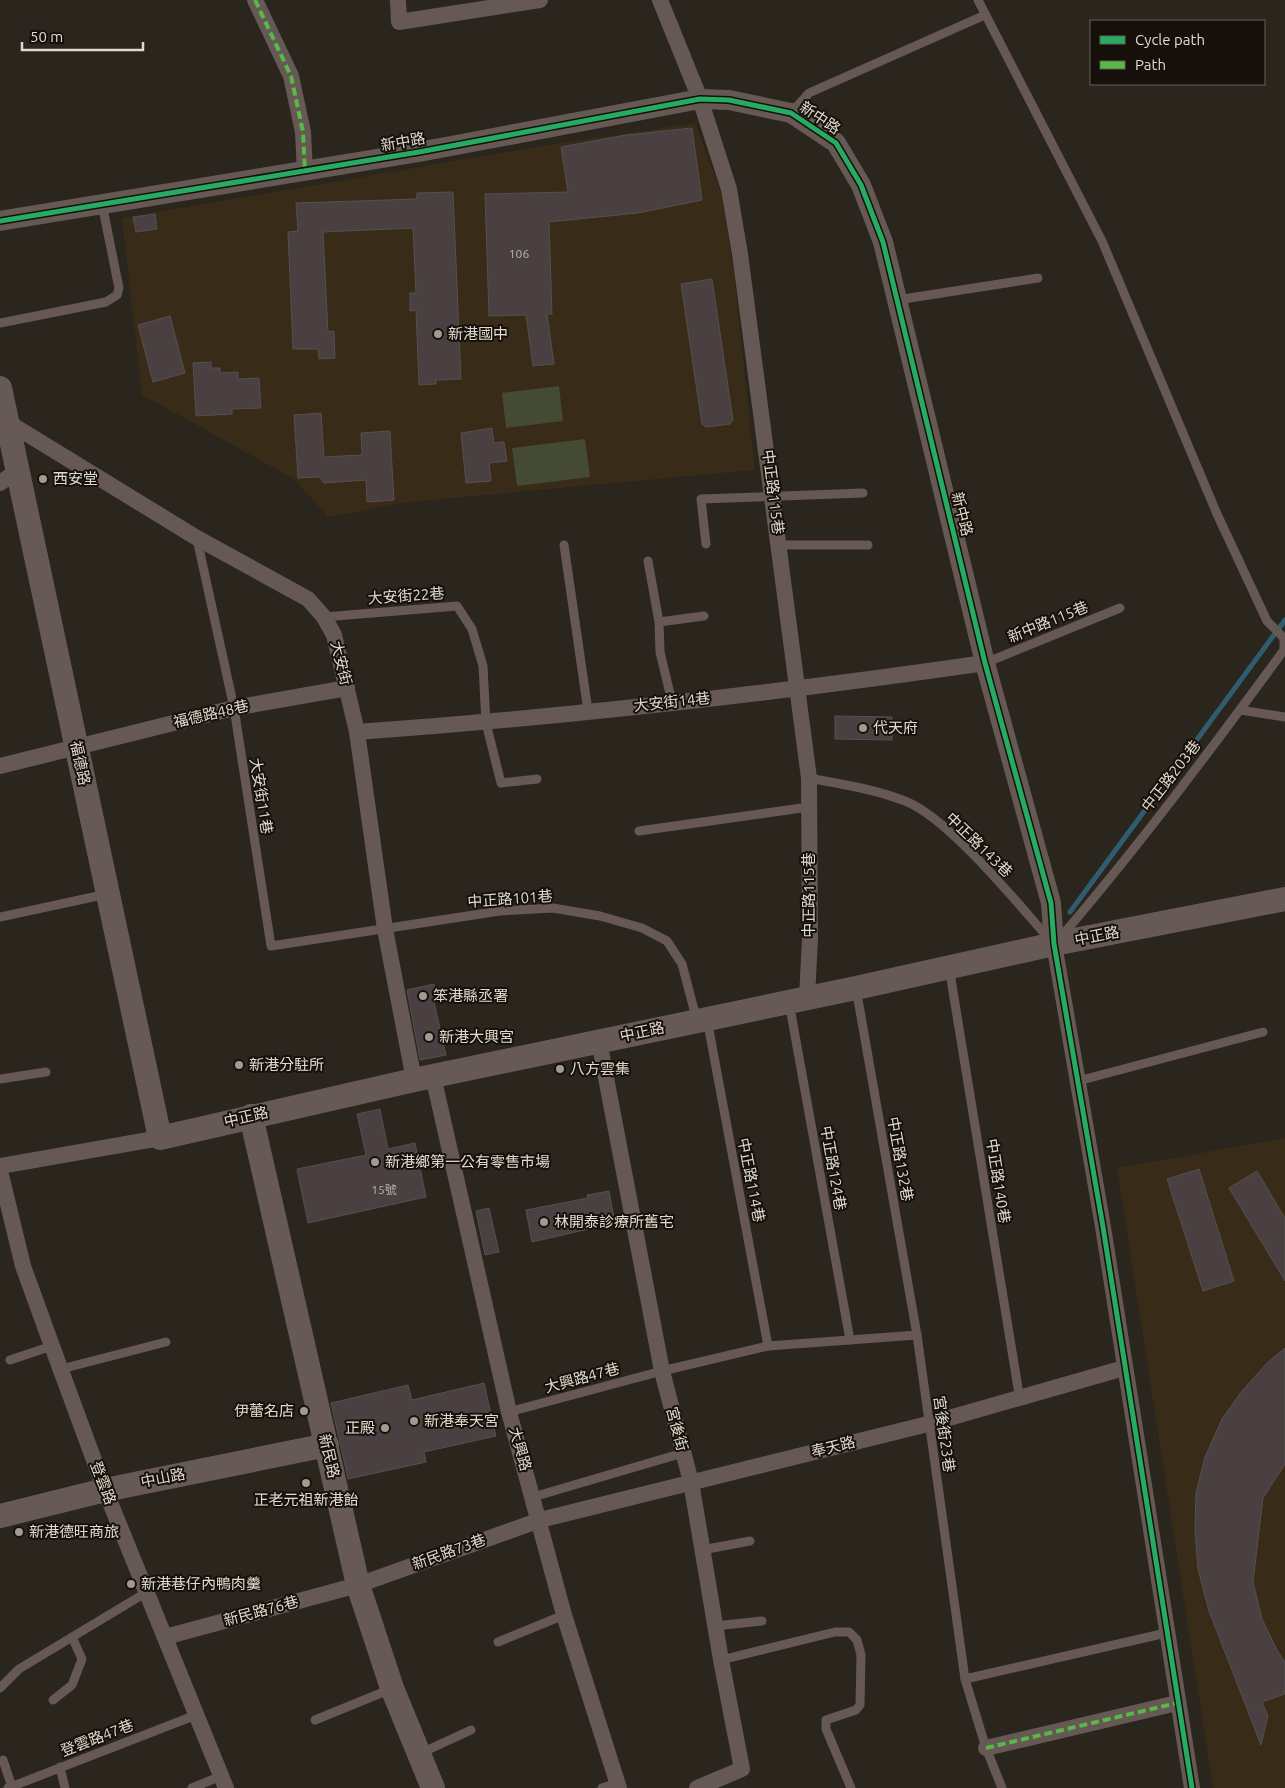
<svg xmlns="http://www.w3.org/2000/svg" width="1285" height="1788" font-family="Ubuntu,'Noto Sans TC',sans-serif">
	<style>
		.built { fill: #382b18 }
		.green { fill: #444a34 }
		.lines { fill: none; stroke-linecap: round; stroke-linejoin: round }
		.stream { stroke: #2f5d6f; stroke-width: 5 }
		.building { fill: #4a4042; stroke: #55504e }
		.service { stroke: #655855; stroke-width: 9 }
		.minor { stroke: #655855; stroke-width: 16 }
		.tertiary { stroke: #655855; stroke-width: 20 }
		.secondary { stroke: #675a56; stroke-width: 24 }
		.quiet { stroke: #58b947; stroke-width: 4; stroke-dasharray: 8 4; stroke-linecap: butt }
		.cycleway-casing { stroke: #151009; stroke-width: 8 }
		.cycleway { stroke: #26ab63; stroke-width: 5 }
		.poi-dot { fill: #a09a91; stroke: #151009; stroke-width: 2 }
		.labels { text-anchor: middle; stroke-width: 4; stroke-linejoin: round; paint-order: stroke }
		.number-label { font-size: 12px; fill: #bab3ac }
		.street-label { font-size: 15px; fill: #e0d9cf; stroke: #151009 }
		.poi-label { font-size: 15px; fill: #e0d9cf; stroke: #151009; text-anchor: start }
	</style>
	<rect width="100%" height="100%" fill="#2a251d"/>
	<g class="built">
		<path d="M695,123L722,195L734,273L755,470L409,502L328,517L294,479L142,395L122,218L554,144Z"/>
		<path d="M1285,1138V1788H1213L1117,1168Z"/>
	</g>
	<g class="green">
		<path d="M559,386L563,421L506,428L502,393Z"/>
		<path d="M585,439L590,477L517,486L512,448Z"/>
	</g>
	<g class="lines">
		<path class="stream" d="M1070,912L1285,620"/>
	</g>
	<g class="building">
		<path d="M692,128L702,200L638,213L549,222L552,314H547L554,364L533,366L526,315L489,316L485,194L568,192L561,147L626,135Z"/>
		<path d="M453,192L461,379L436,380V384L419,385L416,310L410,311V293H416L413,228L323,232L328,332L334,331L335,358L319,359L318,349H293L288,232L298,231L296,203L417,199V193Z"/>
		<path d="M155,214L157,229L136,232L133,217Z"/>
		<path d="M712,279L733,420L730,424L706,427L702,424L681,284Z"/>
		<path d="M170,316L185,373L153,382L138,325Z"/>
		<path d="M211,362V368H220V373L238,372V379L259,378L261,408L232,409V414L196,416L193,363Z"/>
		<path d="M321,413L324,457L362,455L361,433L390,431L394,500L367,502L366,480L324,483L320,477L298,478L294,415Z"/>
		<path d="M492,428L494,443L504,442L507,461L489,463L491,481L466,483L461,433Z"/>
		<path d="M835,716L892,717V740L835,739Z"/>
		<path d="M434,984L438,1001L434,1002L446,1055L420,1060L407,990Z"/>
		<path d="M380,1109L388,1149L415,1143L426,1197L308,1223L297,1169L366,1155L357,1114Z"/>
		<path d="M1199,1169L1234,1281L1203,1291L1167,1179Z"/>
		<path d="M1257,1171L1285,1218V1281L1229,1188Z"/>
		<path d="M609,1191L615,1223L532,1242L526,1210L588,1198L587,1195Z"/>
		<path d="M489,1208L499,1252L485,1255L476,1211Z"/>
		<path d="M1285,1348V1464L1263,1498L1253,1582L1262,1619L1277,1650L1285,1662V1694L1262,1702L1268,1716L1261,1745L1209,1611L1198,1569L1195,1531L1196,1493L1205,1457L1222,1419L1242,1391L1267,1363Z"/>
		<path d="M484,1383L496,1436L424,1452L426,1462L348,1479L331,1403L408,1385L412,1400Z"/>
	</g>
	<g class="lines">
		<g class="service">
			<path d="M978,0L1102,241L1217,514L1267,621L1284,638V650C1212,748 1139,846 1060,938"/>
			<path d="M791,113L809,93L985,15"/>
			<path d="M897,300L1038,278"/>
			<path d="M0,323L106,302L117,295L119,288L102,204"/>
			<path d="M197,539L234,708L271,946L500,911L553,908L600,916L642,928L667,941L682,964L697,1021"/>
			<path d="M706,544L701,499L863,493"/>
			<path d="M564,545L588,711"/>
			<path d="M779,545H868"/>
			<path d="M648,561L659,622L660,652L672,702"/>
			<path d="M324,617L457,606L472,629L483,666L486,723L501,783L537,779"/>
			<path d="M659,622L704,616"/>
			<path d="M985,663L1120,608"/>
			<path d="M1240,710L1285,717"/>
			<path d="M809,778C841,784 874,789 905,801C949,818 1018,904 1051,941"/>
			<path d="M639,831L809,807"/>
			<path d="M0,917L107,894"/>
			<path d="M949,967L1020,1400"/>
			<path d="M856,988L917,1335L965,1679L986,1748L1002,1788"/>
			<path d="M789,1002L850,1340"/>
			<path d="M707,1019L768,1346"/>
			<path d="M0,1079L46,1072"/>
			<path d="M1078,1081L1263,1032"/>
			<path d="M10,1360L52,1346"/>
			<path d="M61,1369L166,1342"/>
			<path d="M509,1412L662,1371L768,1346L917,1335"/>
			<path d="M533,1497L683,1453"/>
			<path d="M702,1550L750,1541"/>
			<path d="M715,1626L762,1621"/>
			<path d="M498,1642L564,1615"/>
			<path d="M721,1660L835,1632H849L857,1640L861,1655L860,1705L856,1710L826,1720V1729L851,1788"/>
			<path d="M965,1679L1166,1633"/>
			<path d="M0,1688L19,1669L147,1592"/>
			<path d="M53,1700L72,1685L82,1659L72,1637"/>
			<path d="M315,1720L391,1689"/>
			<path d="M419,1754L471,1730"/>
			<path d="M3,1760L12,1787"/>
			<path d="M60,1767L65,1788"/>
			<path d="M8,1788L196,1715"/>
			<path d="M192,1788L221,1776"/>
			<path d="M602,1788L617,1783"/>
		</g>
		<g class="minor">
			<path d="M255,0L291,76L303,132L305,172"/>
			<path d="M398,0L399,22L540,0"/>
			<path d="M660,0L700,99L729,189L740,254L809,778L810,938L807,998"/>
			<path d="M6,421L197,538L308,599L324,617L334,635L357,732L385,929L414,1080"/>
			<path d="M0,483L18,470"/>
			<path d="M357,732C567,717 777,693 985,663"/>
			<path d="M0,766L234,708L347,688"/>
			<path d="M1054,944L1103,1227L1192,1788"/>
			<path d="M599,1041L662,1371L691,1482L721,1660L742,1769L697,1788"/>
			<path d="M433,1076L509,1412L564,1615L619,1788"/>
			<path d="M0,1166L160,1138"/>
			<path d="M0,1171L23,1266L52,1346L105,1490L226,1788"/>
			<path d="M165,1637L358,1585L540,1520L928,1424L1124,1368"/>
			<path d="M986,1748L1177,1703"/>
		</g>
		<path class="tertiary" d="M0,221L419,152L700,99L729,100L791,113L836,143L861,185L883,242L985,663L1051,903L1054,944"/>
		<g class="secondary">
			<path d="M0,388L160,1138L414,1080L856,988L1054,944L1285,899"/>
			<path d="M251,1116L358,1585L392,1688L433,1788"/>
			<path d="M0,1516L105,1490L327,1445"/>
		</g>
		<g class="quiet">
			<path d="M255,0L291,76L303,132L305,172"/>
			<path d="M986,1748L1177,1703"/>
		</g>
		<g class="cycleway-casing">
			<path id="cycleway" d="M0,221L419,152L700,99L729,100L791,113L836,143L861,185L883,242L985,663L1051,903L1054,944L1103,1227L1192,1788"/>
		</g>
		<use href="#cycleway" class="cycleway"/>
	</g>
	<g class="poi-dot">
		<circle cx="438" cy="334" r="5"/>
		<circle cx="43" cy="479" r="5"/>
		<circle cx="863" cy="728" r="5"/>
		<circle cx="423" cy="996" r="5"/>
		<circle cx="429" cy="1037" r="5"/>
		<circle cx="239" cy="1065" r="5"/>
		<circle cx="560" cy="1069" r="5"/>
		<circle cx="375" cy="1162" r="5"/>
		<circle cx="544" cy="1222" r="5"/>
		<circle cx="304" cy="1411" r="5"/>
		<circle cx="414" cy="1421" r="5"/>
		<circle cx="385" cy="1428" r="5"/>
		<circle cx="306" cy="1483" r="5"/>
		<circle cx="19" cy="1532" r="5"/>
		<circle cx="131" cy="1584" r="5"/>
	</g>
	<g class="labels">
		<g class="number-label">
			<text x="519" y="258">106</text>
			<text x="384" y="1194">15號</text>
		</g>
		<g class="street-label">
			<text transform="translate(820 118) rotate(34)" y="5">新中路</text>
			<text transform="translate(403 142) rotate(-10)" y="5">新中路</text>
			<text transform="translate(773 492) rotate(83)" y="5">中正路115巷</text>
			<text transform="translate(962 514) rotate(76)" y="5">新中路</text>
			<text transform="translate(406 596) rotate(-4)" y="5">大安街22巷</text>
			<text transform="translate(1048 622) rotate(-22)" y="5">新中路115巷</text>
			<text transform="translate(341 663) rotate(76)" y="5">大安街</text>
			<text transform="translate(672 702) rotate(-6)" y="5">大安街14巷</text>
			<text transform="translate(211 714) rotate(-13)" y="5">福德路48巷</text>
			<text transform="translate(80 763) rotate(78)" y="5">福德路</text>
			<text transform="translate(1171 776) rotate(-52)" y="5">中正路203巷</text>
			<text transform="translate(261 796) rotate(81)" y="5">大安街11巷</text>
			<text transform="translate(979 845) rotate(44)" y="5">中正路143巷</text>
			<text transform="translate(809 895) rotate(-90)" y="5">中正路115巷</text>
			<text transform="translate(510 899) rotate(-4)" y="5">中正路101巷</text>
			<text transform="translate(1097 936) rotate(-11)" y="5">中正路</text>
			<text transform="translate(642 1032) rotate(-12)" y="5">中正路</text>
			<text transform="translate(246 1117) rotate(-13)" y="5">中正路</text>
			<text transform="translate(900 1159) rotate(80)" y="5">中正路132巷</text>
			<text transform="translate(833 1168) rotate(80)" y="5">中正路124巷</text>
			<text transform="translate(751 1180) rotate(79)" y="5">中正路114巷</text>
			<text transform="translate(998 1181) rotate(81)" y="5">中正路140巷</text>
			<text transform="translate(582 1378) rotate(-15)" y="5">大興路47巷</text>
			<text transform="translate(677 1429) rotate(75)" y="5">宮後街</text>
			<text transform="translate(944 1434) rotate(82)" y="5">宮後街23巷</text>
			<text transform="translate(833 1447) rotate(-14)" y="5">奉天路</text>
			<text transform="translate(520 1449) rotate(74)" y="5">大興路</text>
			<text transform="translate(329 1456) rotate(77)" y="5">新民路</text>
			<text transform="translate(163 1478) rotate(-11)" y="5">中山路</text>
			<text transform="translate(103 1483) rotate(69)" y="5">登雲路</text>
			<text transform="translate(449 1552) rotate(-20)" y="5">新民路73巷</text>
			<text transform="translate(261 1611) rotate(-15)" y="5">新民路76巷</text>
			<text transform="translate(97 1738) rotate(-21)" y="5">登雲路47巷</text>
		</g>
		<g class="poi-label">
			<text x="448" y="339">新港國中</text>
			<text x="53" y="484">西安堂</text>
			<text x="873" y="733">代天府</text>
			<text x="433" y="1001">笨港縣丞署</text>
			<text x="439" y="1042">新港大興宮</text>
			<text x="249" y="1070">新港分駐所</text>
			<text x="570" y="1074">八方雲集</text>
			<text x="385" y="1167">新港鄉第一公有零售市場</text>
			<text x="554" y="1227">林開泰診療所舊宅</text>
			<text x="294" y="1416" text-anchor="end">伊蕾名店</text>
			<text x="424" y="1426">新港奉天宮</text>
			<text x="375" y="1433" text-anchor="end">正殿</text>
			<text x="306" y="1505" text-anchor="middle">正老元祖新港飴</text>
			<text x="29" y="1537">新港德旺商旅</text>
			<text x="141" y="1589">新港巷仔內鴨肉羹</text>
		</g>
	</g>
	<rect x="1090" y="20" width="175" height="65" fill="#151009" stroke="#666058"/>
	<rect x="1100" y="36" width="25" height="8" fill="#26ab63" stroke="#666058"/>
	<text x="1135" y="45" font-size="15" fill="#e0d9cf">Cycle path</text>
	<rect x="1100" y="61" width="25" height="8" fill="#58b947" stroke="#666058"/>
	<text x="1135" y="70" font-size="15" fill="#e0d9cf">Path</text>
	<path d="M22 42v8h121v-8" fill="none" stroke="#e0d9cf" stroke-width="2.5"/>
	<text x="30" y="42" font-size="15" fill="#e0d9cf" stroke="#151009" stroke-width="4" paint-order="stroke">50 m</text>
</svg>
